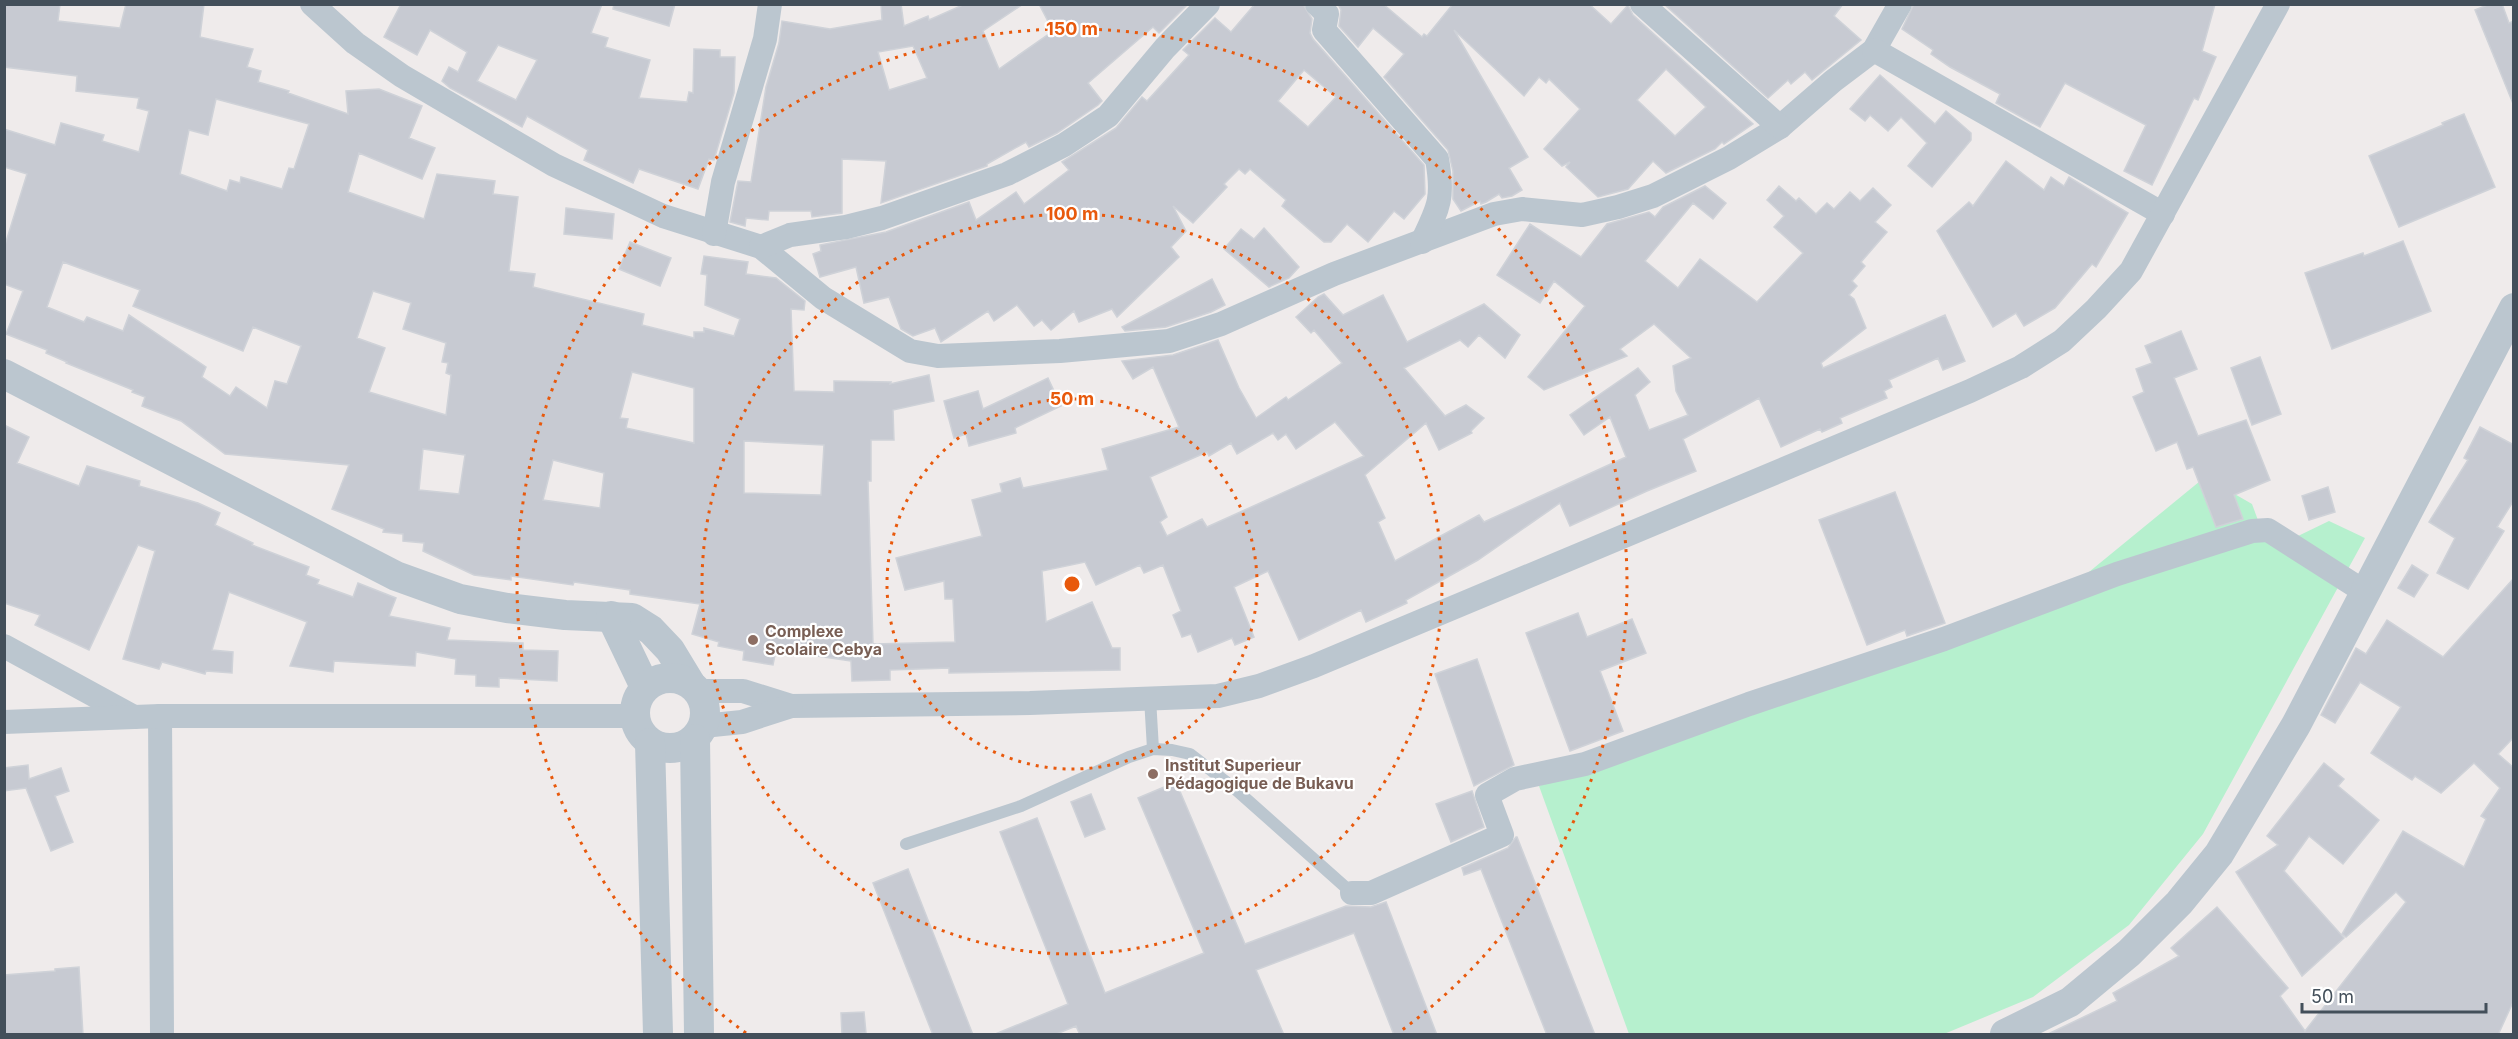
<svg xmlns="http://www.w3.org/2000/svg" width="2518" height="1039" font-family="Inter,sans-serif">
	<style>
		.green { fill: #b6f0ce }
		.building { fill: #c7cad2; stroke: #cfd2d8; stroke-width: 1.5; fill-rule: evenodd }
		.lines { fill: none; stroke-linecap: round; stroke-linejoin: round }
		.service { stroke: #bbc6cf; stroke-width: 12 }
		.minor { stroke: #bbc6cf; stroke-width: 24 }
		.tertiary { stroke: #bbc6cf; stroke-width: 30 }
		.ring { fill: none; stroke: #e8590c; stroke-width: 3; stroke-dasharray: 3 6 }
		.education-dot { fill: #8d6e63; stroke: #fff; stroke-width: 2 }
		.labels { text-anchor: middle; stroke-width: 4.5; stroke-linejoin: round; paint-order: stroke }
		.education-label { font-size: 16px; font-weight: bold; fill: #785e54; stroke: #fff; text-anchor: start }
		.centre { fill: #e8590c; stroke: #fff; stroke-width: 3 }
		.ring-label { font-size: 18px; text-anchor: middle; font-weight: bold; fill: #e8590c; stroke: #fff; stroke-width: 4.5; stroke-linejoin: round; paint-order: stroke }
	</style>
	<rect width="100%" height="100%" fill="#efebeb"/>
	<path class="green" d="M2205,477L2252,504L2259,523L2298,536L2329,521L2365,538L2203,834L2129,925L2033,997L1944,1034H1629L1539,786L2056,599Z"/>
	<g class="building">
		<path d="M4,4H60L58,21L120,28L126,4H204L200,37L253,49L247,67L261,71L258,82L289,91L288,93L348,114L346,91L379,89L422,106L409,138L435,148L422,179L359,153L348,192L424,219L437,174L495,181L493,194L518,197L509,271L535,274L533,287L644,314L642,325L694,338V332H704V328L734,336L740,319L705,305L707,275L701,274L704,256L748,262L746,274L776,278L805,301L804,310L791,309L794,391L834,392V381L891,382L890,384L929,375L934,401L893,410L894,440H871V481H868L873,644L955,642L953,599H945L944,581L905,590L896,558L982,536L972,500L1002,492L1000,484L1020,478L1023,488L1108,470L1102,449L1179,427L1153,367L1133,379L1122,361L1173,355L1218,340L1239,388L1256,418L1286,397L1288,400L1342,363L1314,330L1311,333L1296,317L1318,297L1324,294L1343,315L1383,295L1407,342L1484,304L1520,335L1505,358L1479,335L1468,347L1460,340L1404,368L1445,416L1466,405L1484,418L1471,431L1472,433L1439,450L1426,423L1365,475L1385,518L1378,522L1395,561L1479,515L1484,522L1626,457L1610,417L1584,435L1570,415L1638,368L1650,382L1635,395L1649,430L1688,415L1676,391L1673,366L1691,358L1654,324L1620,349L1627,356L1544,390L1528,377L1585,306L1554,281L1540,303L1497,275L1530,224L1581,257L1607,224L1649,212L1655,217L1663,207L1705,186L1726,203L1713,219L1693,203L1645,261L1678,288L1700,259L1757,302L1803,253L1774,227L1784,216L1767,200L1779,186L1796,201L1799,198L1816,214L1827,203L1834,209L1850,192L1860,201L1873,188L1891,205L1875,222L1887,232L1861,262L1865,266L1852,281L1857,286L1849,295L1854,299L1866,328L1821,363L1823,368L1945,315L1965,361L1943,370L1938,358L1889,380L1892,387L1884,391L1887,398L1840,418L1842,423L1822,432L1820,429L1781,447L1759,398L1683,439L1696,471L1647,491L1570,526L1560,503L1478,560L1406,600L1407,603L1366,622L1361,610L1299,640L1268,571L1234,587L1254,637L1235,645L1232,638L1198,652L1191,634L1182,637L1173,615L1181,611L1163,565L1144,573L1140,565L1096,585L1085,562L1042,571L1046,622L1092,602L1112,648H1120V670L949,673V668L890,670V680L852,681L851,661L776,650L773,665L743,660L744,651L718,646L719,642L692,634L700,604L630,594V590L574,582L573,585L511,576V580L474,575L423,551L424,543L403,541V534L383,532L384,529L332,509L349,465L225,454L181,421L142,406L145,397L132,392L133,390L66,363L67,362L46,353L47,350L6,334L23,291L4,284V248L27,174L4,167V129L55,145L61,123L104,135L102,141L139,152L149,111L137,108L139,98L76,91L77,76L4,67ZM216,99L309,124L294,169L289,168L282,189L241,177L240,183L230,180L227,191L180,174L189,130L208,135ZM63,262L140,290L133,306L243,351L253,327L301,346L287,384L275,381L267,408L236,387L230,396L202,377L206,367L129,315L123,331L87,317L84,322L47,307ZM373,291L411,303L403,329L446,343L442,362L448,363L446,373L451,375L446,415L369,392L385,348L357,338ZM632,372L694,388V443L626,428L628,419L620,418ZM1335,422L1364,456L1207,527L1202,519L1167,536L1160,522L1167,517L1150,477L1207,452L1209,456L1231,443L1237,454L1273,433L1278,440L1286,434L1296,449ZM744,441L824,445L821,495L744,493ZM423,449L465,455L459,494L419,490ZM553,460L604,473L600,508L543,500Z"/>
		<path d="M401,4H602L591,33L608,38L605,47L650,60L639,98L687,102L689,92L693,93L694,49L720,50V57H735L734,93L714,160L709,159L698,189L639,169L633,183L584,160L588,150L527,116L522,127L450,88L442,81L449,67L458,72L467,52L430,30L417,55L384,37ZM498,45L537,60L516,100L477,81Z"/>
		<path d="M614,4H675L669,26L613,9Z"/>
		<path d="M881,4H901L904,26L928,16L929,20L965,4H1023L983,31L999,69L1053,31L1039,4H1188L1159,33L1153,27L1088,83L1102,101L1098,105L1057,133L1029,147L1026,142L987,164V166L881,203L886,161L842,159V213L812,217L811,211H769L768,220L746,218L745,226L730,222L738,181L751,182L766,87L779,43L782,21L830,29L882,20ZM913,46L927,78L889,90L878,52Z"/>
		<path d="M1255,4H1303L1312,19L1310,33L1313,39L1424,165L1425,194L1404,219L1394,211L1368,242L1347,224L1331,242H1324L1282,206L1286,200L1250,169L1245,174L1239,169L1224,184L1227,187L1193,223L1173,206L1186,231L1171,247L1179,257L1117,317L1112,309L1079,322L1074,311L1051,330L1042,320L1034,326L1017,305L994,321L988,311L941,342L935,328L913,336L901,329L889,297L864,303L856,267L820,277L813,254L821,251L820,245L886,232L969,202L976,220L1016,192L1024,204L1069,170L1062,162L1116,128L1142,97L1147,101L1189,55L1183,50L1215,18L1231,32ZM1304,70L1336,97L1308,127L1278,101Z"/>
		<path d="M1338,4H1383L1422,37L1424,34L1427,36L1453,4H1589L1611,24L1628,5L1633,15L1753,124L1724,144L1722,142L1715,149L1666,173L1653,161L1628,189L1598,197L1566,167L1570,162L1562,166L1544,149L1580,109L1549,79L1546,83L1539,77L1524,96L1454,30L1528,157L1509,168L1522,190L1512,196L1502,198L1499,194L1486,202L1481,204L1480,201L1461,211L1453,199V171L1448,150L1384,77L1404,54L1373,28L1358,47L1339,26L1341,10ZM1666,69L1706,107L1675,136L1637,100Z"/>
		<path d="M1664,4H1843L1834,16L1861,40L1812,80L1805,72L1791,84L1788,80L1768,98Z"/>
		<path d="M1914,4H2215L2202,51L2216,57L2198,100L2194,98L2152,185L2124,171L2146,125L2065,83L2040,127L2025,119L1996,103L2000,94L1950,67L1931,54L1933,50L1902,29Z"/>
		<path d="M2490,4H2502L2509,23L2514,21V106L2475,10Z"/>
		<path d="M1880,75L1935,124L1946,111L1971,133V140L1932,187L1908,166L1927,143L1901,117L1888,131L1870,115L1865,121L1850,109Z"/>
		<path d="M2464,114L2495,187L2399,227L2369,156L2443,125L2442,123Z"/>
		<path d="M2006,161L2044,190L2051,177L2064,186L2069,177L2128,213L2096,267L2092,264L2055,308L2024,326L2016,313L1993,327L1937,231L1969,202L1973,206Z"/>
		<path d="M566,208L614,214L612,239L564,234Z"/>
		<path d="M1264,228L1299,267L1289,278L1269,287L1224,249L1241,229L1254,239Z"/>
		<path d="M2403,241L2431,311L2332,349L2305,273L2363,253L2364,256Z"/>
		<path d="M630,242L671,258L660,286L619,269Z"/>
		<path d="M1212,279L1225,305L1211,312L1166,327L1125,331L1122,327Z"/>
		<path d="M2181,331L2197,369L2174,378L2198,436L2246,420L2270,480L2234,495L2243,519L2216,527L2193,467L2187,469L2177,442L2156,451L2133,397L2144,392L2136,369L2152,363L2145,346Z"/>
		<path d="M2260,357L2281,414L2252,425L2231,368Z"/>
		<path d="M1048,378L1061,406L1015,428L1016,433L969,446L966,434L954,438L944,401L978,391L983,409Z"/>
		<path d="M4,425L29,437L17,463L79,486L87,466L140,481L139,486L198,503L220,513L215,525L253,543L252,545L309,567L306,575L319,580L317,584L353,597L358,583L396,598L389,616L450,628L447,640L523,643V650L558,651L557,681L499,678V687L476,686V675L455,674L456,659L416,652L415,666L334,661L333,672L290,666L307,622L229,592L212,650L233,652L232,673L206,671L205,674L162,662L159,669L123,659L155,551L138,545L89,650L35,625L40,615L4,603Z"/>
		<path d="M2480,427L2514,445V500L2497,527L2504,531L2468,589L2437,573L2455,538L2429,522L2468,460L2464,458Z"/>
		<path d="M2328,487L2335,512L2309,520L2302,496Z"/>
		<path d="M1895,492L1945,623L1907,636L1905,630L1867,645L1819,520Z"/>
		<path d="M2412,565L2428,575L2414,597L2398,588Z"/>
		<path d="M2514,578V737L2498,754L2514,768V1000L2498,1035H2046L2117,1001L2113,993L2179,956L2171,948L2217,907L2288,988L2280,996L2305,1031L2406,902L2396,892L2346,937L2342,934L2403,831L2464,867L2486,819L2481,816L2500,788L2474,763L2441,793L2415,776L2412,780L2371,753L2401,707L2360,682L2335,723L2321,715L2356,648L2366,654L2387,620L2443,657Z"/>
		<path d="M1578,613L1587,637L1632,619L1646,653L1600,671L1623,731L1570,751L1526,633Z"/>
		<path d="M1477,659L1514,765L1474,786L1435,674Z"/>
		<path d="M2324,763L2344,779L2338,786L2379,820L2343,864L2309,836L2284,871L2344,938L2302,976L2236,872L2278,845L2267,836Z"/>
		<path d="M28,765L29,779L61,768L69,791L55,796L73,842L51,851L26,788L4,791V768Z"/>
		<path d="M1176,782L1245,944L1346,906L1371,907L1386,902L1437,1035H1394L1354,933L1256,970L1284,1035H1080L1076,1026L1054,1035H993L1068,1004L1000,832L1037,818L1105,993L1204,953L1138,798Z"/>
		<path d="M1472,791L1484,827L1451,842L1436,804Z"/>
		<path d="M1091,794L1105,829L1085,837L1071,802Z"/>
		<path d="M1516,837H1517L1595,1035H1547L1481,869L1464,875L1462,868L1508,848Z"/>
		<path d="M908,869L973,1035H933L873,883Z"/>
		<path d="M79,967L83,1035H4V975L55,971V969Z"/>
		<path d="M864,1012L866,1033L842,1035L841,1013Z"/>
	</g>
	<g class="lines">
		<g class="service">
			<path d="M1150,698L1153,749"/>
			<path d="M906,844L1021,806L1129,757L1153,749L1172,750L1190,754L1234,788L1352,893"/>
		</g>
		<g class="minor">
			<path d="M312,4L355,43L402,76L554,165L663,216L761,247L823,298L910,351L938,356L1060,351L1169,341L1221,324L1334,274L1494,214L1522,209L1582,215L1618,207L1653,196L1729,158L1780,127L1833,81L1874,50L1900,4"/>
			<path d="M1317,4L1327,14L1324,30L1437,159C1444,198 1439,207 1422,242"/>
			<path d="M1642,4L1780,127"/>
			<path d="M1874,50L2163,214"/>
			<path d="M714,234L723,182L765,39L770,4"/>
			<path d="M761,247L790,235L846,227L882,218L1007,174L1064,145L1108,116L1165,48L1208,4"/>
			<path d="M4,646L134,717"/>
			<path d="M699,691H743L791,706L1030,703L1218,696L1259,686L1314,666L1970,391L2021,367L2062,341L2096,309L2131,271L2278,4"/>
			<path d="M160,716L162,1034"/>
			<path d="M4,722L160,716H635"/>
			<path d="M703,726L742,722L791,706"/>
			<path d="M1352,893H1371L1502,835L1487,795L1515,779L1585,764L1749,704L1944,639L2117,574L2252,531L2268,530L2365,592"/>
		</g>
		<g class="tertiary">
			<path d="M4,374L396,576L460,599L507,608L565,615L632,618L651,630L670,650L690,683"/>
			<path d="M611,616L645,687"/>
			<circle cx="670" cy="713" r="35"/>
			<path d="M695,739L699,1034"/>
			<path d="M650,743L658,1034"/>
			<path d="M2005,1034L2070,1002L2129,953L2179,903L2219,854L2296,725L2514,308"/>
		</g>
	</g>
	<g class="ring">
		<circle cx="1072" cy="584" r="185"/>
		<circle cx="1072" cy="584" r="370"/>
		<path d="M746 1033A555 555 0 1 1 1398 1033"/>
	</g>
	<g class="education-dot">
		<circle cx="753" cy="640" r="6"/>
		<circle cx="1153" cy="774" r="6"/>
	</g>
	<g class="labels">
		<g class="education-label">
			<text x="765" y="637">Complexe<tspan x="765" dy="18">Scolaire Cebya</tspan></text>
			<text x="1165" y="771">Institut Superieur<tspan x="1165" dy="18">Pédagogique de Bukavu</tspan></text>
		</g>
	</g>
	<circle cx="1072" cy="584" r="9" class="centre"/>
	<g class="ring-label">
		<text x="1072" y="35">150 m</text>
		<text x="1072" y="220">100 m</text>
		<text x="1072" y="405">50 m</text>
	</g>
	<rect width="2518" height="1039" fill="none" stroke="#434f5a" stroke-width="12"/>
	<path d="M2302 1003v9h184v-9" fill="none" stroke="#434f5a" stroke-width="3"/>
	<text x="2311" y="1003" font-size="18" fill="#434f5a" stroke="#ffffff" stroke-width="4.5" paint-order="stroke">50 m</text>
</svg>
